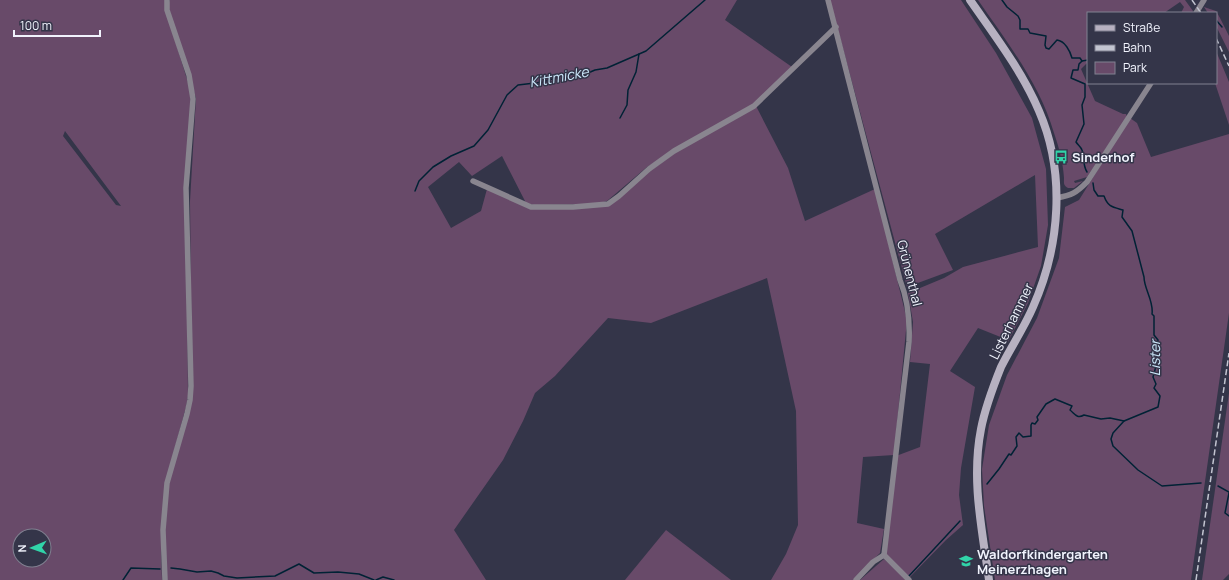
<svg xmlns="http://www.w3.org/2000/svg" width="1229" height="580" font-family="Manrope,sans-serif">
	<style>
		.green { fill: #684a69; fill-rule: evenodd }
		.lines { fill: none; stroke-linecap: round; stroke-linejoin: round }
		.stream { stroke: #002235; stroke-width: 1.5 }
		.minor { stroke: #89858f; stroke-width: 5.5 }
		.secondary { stroke: #b7b1c1; stroke-width: 8 }
		.rail { stroke: #c3c5d1; stroke-width: 1.5; stroke-dasharray: 6 3; stroke-linecap: butt }
		.labels { text-anchor: middle; stroke-width: 3; stroke-linejoin: round; paint-order: stroke }
		.poi-label { font-size: 13px; font-weight: bold; fill: #f1f3fd; stroke: #343549; text-anchor: start }
		.street-label { font-size: 13px; fill: #f1f3fd; stroke: #343549 }
		.water-label { font-size: 14px; font-style: italic; fill: #cde9fc; stroke: #343549 }
	</style>
	<rect width="100%" height="100%" fill="#343549"/>
	<g class="green">
		<path d="M0,0H165V8L190,89L191,108L186,159L188,396L186,407L165,484L161,550L162,580H0ZM65,131L121,206L116,205L63,136ZM20,536H44V560H20Z"/>
		<path d="M170,0H737L725,20L792,67L754,104L647,167L607,201L596,204L534,205L526,203L502,156L472,176L459,162L428,187L451,228L481,211L487,189L528,208L610,205L650,171L675,153L756,106L788,168L805,221L875,189L907,320L894,455L863,457L857,523L884,529L880,553L853,580H771L786,554L798,525L796,411L767,278L651,323L608,318L555,376L535,393L523,421L503,460L454,530L486,580H167L165,531L168,485L192,386L190,201L196,98L168,5Z"/>
		<path d="M830,0H961L996,53L1032,118L1046,169L1048,225L1041,266L1028,303L1008,342L1003,338L978,328L950,371L975,387L961,468L959,495L963,525L946,540L909,578L885,554L896,456L920,447L930,364L910,362L913,322L908,293L944,278L963,267L1038,247L1035,175L935,234L953,270L907,287Z"/>
		<path d="M978,0H1185L1193,11L1192,13H1181L1184,7L1180,2L1164,13H1088V62L1081,69L1095,101L1123,114H1126L1127,117L1087,177L1074,181L1075,183L1083,181L1074,188H1068C1063,185 1064,183 1064,178C1063,162 1059,148 1054,133C1040,84 1007,42 978,0Z"/>
		<path d="M1204,7L1216,11L1220,18L1229,36V52L1216,26V13H1208Z"/>
		<path d="M1216,51L1229,82V125L1215,83H1216Z"/>
		<path d="M1130,118L1137,123L1151,157L1229,134V313L1191,580H995L984,506L982,469L989,425L1007,375L1037,318L1059,258L1065,207L1079,200Z"/>
		<path d="M1229,393V574L1223,580H1202Z"/>
		<path d="M666,530L731,580H625Z"/>
		<path d="M884,559L907,580H860Z"/>
	</g>
	<g class="lines">
		<g class="stream">
			<path d="M1002,0L1007,7L1018,16L1020,20V29H1028L1030,33L1046,36L1045,45L1046,48L1049,49L1057,40C1065,41 1070,51 1072,58H1080L1082,61L1079,64L1078,70H1073L1071,78L1085,84V97L1082,105L1084,124L1076,142C1078,145 1081,147 1082,150C1085,157 1082,164 1087,172"/>
			<path d="M1216,20L1222,27"/>
			<path d="M1082,61L1088,60"/>
			<path d="M620,118L627,105L628,90L636,72L639,54"/>
			<path d="M415,191L419,181L433,167L451,156L474,146L488,130L507,95L518,85L543,82L564,75L588,73L595,70L607,68L646,51L705,0"/>
			<path d="M1124,421L1113,433L1111,439L1113,446L1138,470L1162,486L1201,483"/>
			<path d="M987,484L999,469L1009,454L1011,455L1017,446L1016,437L1019,433L1023,437L1031,436V425L1032,423L1035,424L1038,420L1037,417L1046,404L1055,399L1072,406L1070,410C1075,414 1077,419 1084,415L1101,419L1110,418L1124,421L1158,407L1160,396L1154,388L1156,384L1153,377L1158,359L1156,353L1158,340L1154,335V316L1152,314C1154,301 1144,289 1144,277L1132,231L1122,217L1123,210C1112,207 1108,207 1104,196H1098L1094,190L1093,183"/>
			<path d="M1218,486L1229,492"/>
			<path d="M1229,493L1225,513L1229,516"/>
			<path d="M171,568L180,569L197,572L211,571L218,573L224,576L237,578L275,576L299,564L314,573L338,572L359,574L374,580"/>
			<path d="M908,577L960,521"/>
			<path d="M123,580L131,568L160,569"/>
			<path d="M376,580L383,577L394,580"/>
		</g>
		<g class="minor">
			<path d="M828,0L900,280C908,300 910,321 909,342L884,555"/>
			<path d="M1196,13L1204,0"/>
			<path d="M473,181L531,207H573L608,204L619,196L649,169L674,151L754,106L836,27"/>
			<path d="M1057,198C1072,195 1076,193 1087,182L1151,83"/>
			<path d="M884,555L909,580"/>
			<path d="M165,580L163,530L167,483L187,414L190,400L191,386L186,188L193,99L189,75L167,10V0"/>
			<path d="M856,580L873,562L884,555"/>
		</g>
		<path class="secondary" d="M970,0C995,36 1022,71 1039,111C1066,173 1060,246 1033,307C1024,328 1011,347 1001,367C993,387 985,408 981,429C971,480 982,529 989,580"/>
		<g class="rail">
			<path d="M1192,0L1201,13"/>
			<path d="M1216,38L1229,66"/>
			<path d="M1196,580L1229,353"/>
		</g>
	</g>
	<defs>
		<g id="bus-bare" transform="scale(1.08)"><path d="M-5-6H5V4H4V6H2V4H-2V6H-4V4H-5ZM-3.5-4V0h7V-4ZM-3.5 1.2v1.5H-2V1.2ZM2 1.2v1.5H3.5V1.2Z" fill="#31d4a9" stroke="#343549" stroke-width="2.5" paint-order="stroke"/></g>
		<g id="school-bare" transform="scale(1.08)"><path d="M0-5L7-2L0 1L-7-2ZM-4 1L0 2.5L4 1V4Q0 6-4 4Z" fill="#31d4a9" stroke="#343549" stroke-width="2.5" paint-order="stroke"/></g>
	</defs>
	<g fill-rule="evenodd">
		<use href="#bus-bare" x="1061" y="157"/>
		<use href="#school-bare" x="966" y="561"/>
	</g>
	<g class="labels">
		<g class="poi-label">
			<text x="1072" y="162">Sinderhof</text>
			<text x="977" y="559">Waldorfkindergarten<tspan x="977" dy="15">Meinerzhagen</tspan></text>
		</g>
		<g class="street-label">
			<text transform="translate(910 273) rotate(76)" y="5">Grünenthal</text>
			<text transform="translate(1011 321) rotate(-64)" y="5">Listerhammer</text>
		</g>
		<g class="water-label">
			<text transform="translate(559 77) rotate(-11)" y="5">Kittmicke</text>
			<text transform="translate(1155 358) rotate(-90)" y="5">Lister</text>
		</g>
	</g>
	<rect x="1087" y="12" width="130" height="72" fill="#343549" stroke="#808191"/>
	<rect x="1095" y="25" width="20" height="6" fill="#b7b1c1" stroke="#808191"/>
	<text x="1123" y="32" font-size="12" fill="#f1f3fd">Straße</text>
	<rect x="1095" y="45" width="20" height="6" fill="#c3c5d1" stroke="#808191"/>
	<text x="1123" y="52" font-size="12" fill="#f1f3fd">Bahn</text>
	<rect x="1095" y="62" width="20" height="12" fill="#684a69" stroke="#808191"/>
	<text x="1123" y="72" font-size="12" fill="#f1f3fd">Park</text>
	<g transform="translate(32 548) rotate(268)"><circle r="19" fill="#343549" stroke="#808191"/>
	<path d="M0-3L7 15L0 10L-7 15Z" fill="#31d4a9"/>
	<text y="-6" font-size="11" font-weight="bold" text-anchor="middle" fill="#f1f3fd">N</text>
	</g>
	<path d="M14 30v6h86v-6" fill="none" stroke="#f1f3fd" stroke-width="2"/>
	<text x="20" y="30" font-size="12" fill="#f1f3fd" stroke="#343549" stroke-width="3" paint-order="stroke">100 m</text>
</svg>
